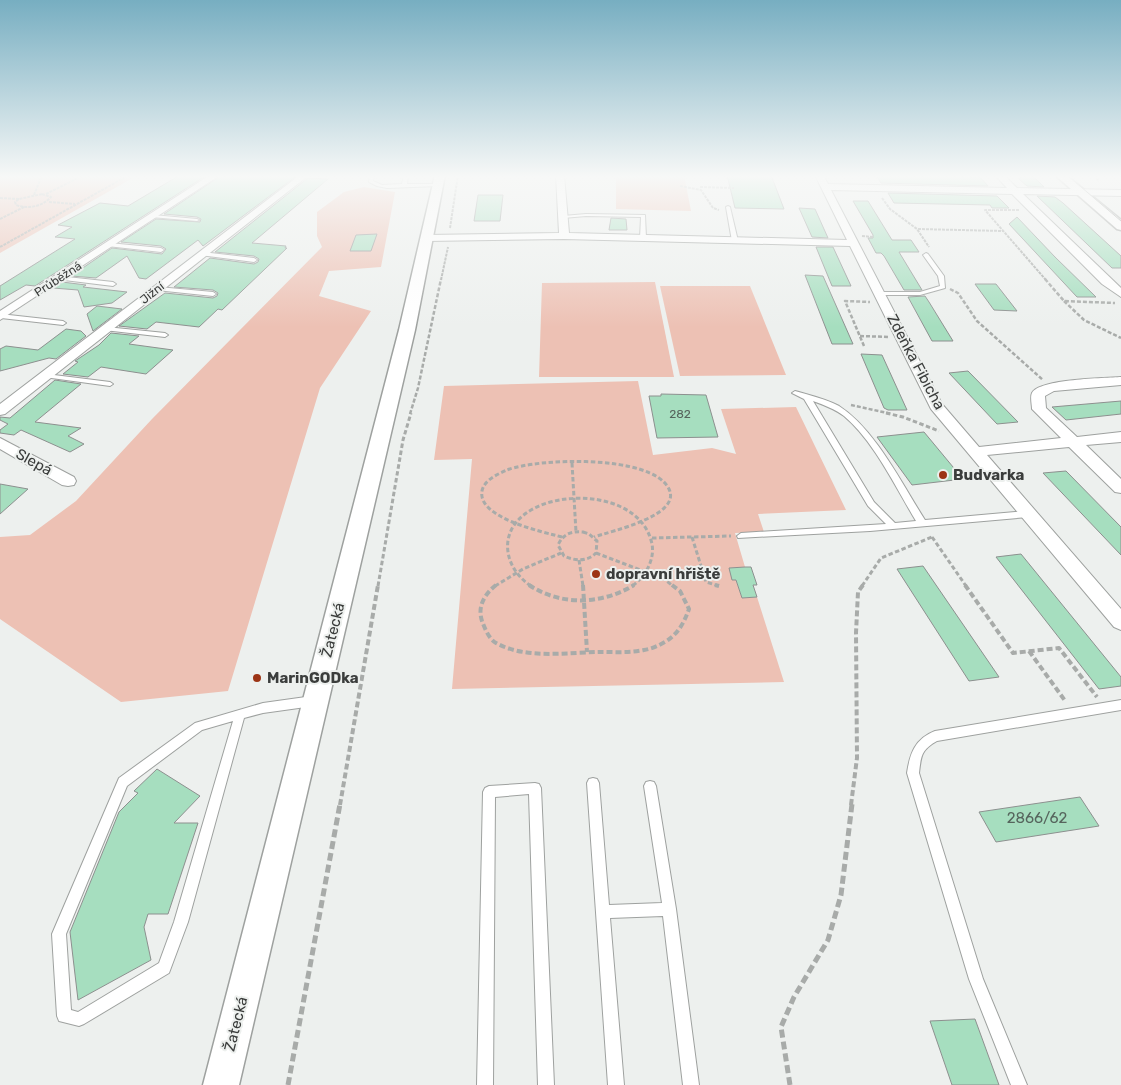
<svg xmlns="http://www.w3.org/2000/svg" width="1121" height="1085" font-family="Rubik,sans-serif">
	<style>
		.green { fill: #edc1b4 }
		.building { fill: #a6debf; stroke: #8d908f }
		.lines { fill: none; stroke-linecap: round; stroke-linejoin: round }
		.service-casing { stroke: #9ea19f; stroke-width: 2 }
		.minor-casing { stroke: #9ea19f; stroke-width: 2 }
		.tertiary-casing { stroke: #9ea19f; stroke-width: 3 }
		.path-far4 { stroke: #a8aba9; stroke-width: 2; stroke-dasharray: 3 1; stroke-linecap: butt }
		.path-far3 { stroke: #a8aba9; stroke-width: 2.5; stroke-dasharray: 4 2; stroke-linecap: butt }
		.path-far2 { stroke: #a8aba9; stroke-width: 3; stroke-dasharray: 4.5 2.5; stroke-linecap: butt }
		.path-far1 { stroke: #a8aba9; stroke-width: 4; stroke-dasharray: 6 3; stroke-linecap: butt }
		.path { stroke: #a8aba9; stroke-width: 5; stroke-dasharray: 8 4; stroke-linecap: butt }
		.service { fill: #fff; fill-rule: evenodd }
		.minor { fill: #fff; fill-rule: evenodd }
		.tertiary { fill: #fff; fill-rule: evenodd }
		.tram { stroke: #919492; stroke-width: 1 }
		.poi-dot { fill: #9c3415; stroke: #edf0ee; stroke-width: 2 }
		.labels { text-anchor: middle; stroke-width: 4; stroke-linejoin: round; paint-order: stroke }
		.far-street-label { font-size: 12px; fill: #3b3d3c; stroke: #edf0ee }
		.number-label { font-size: 12px; fill: #56655d }
		.street-label { font-size: 15px; fill: #3b3d3c; stroke: #edf0ee }
		.poi-label { font-size: 15px; font-weight: bold; fill: #3b3d3c; stroke: #edf0ee; text-anchor: start }
		.near-number-label { font-size: 15px; fill: #56655d }
	</style>
	<rect width="100%" height="100%" fill="#edf0ee"/>
	<g class="green">
		<path d="M0,175H138L0,253Z"/>
		<path d="M616,175H684L691,211L616,209Z"/>
		<path d="M364,187L395,192L381,267L329,271L319,296L371,311L320,388L228,691L121,702L0,619V537L30,535L76,501L152,419L322,247L317,236V212L344,192Z"/>
		<path d="M655,282L674,377H539L542,283Z"/>
		<path d="M660,286H750L786,375L680,376Z"/>
		<path d="M638,381L653,455L712,448L736,454L721,409L796,407L846,510L758,514L764,532L735,533L745,567L729,568L732,579L736,580L742,598L757,597L784,682L452,689L472,459L434,460L444,386Z"/>
	</g>
	<g class="building">
		<path d="M180,175H207L35,286L26,285L0,300V286L75,239L55,237L72,227L58,225L100,203L128,206Z"/>
		<path d="M222,175H287L286,176L295,177L203,246L198,240L146,279L139,278L127,256L96,278L71,276L112,248L162,254L166,249L161,246L121,242L156,219L200,222L201,219L197,217L164,214Z"/>
		<path d="M727,175H771L784,209L735,208Z"/>
		<path d="M876,175L980,177L988,186L881,183Z"/>
		<path d="M1023,175H1032L1044,187L1027,186L1019,179Z"/>
		<path d="M308,178L328,179L252,243L286,246L285,248H287L222,310L218,309L199,327L156,322L147,329L119,326L165,293L213,298L217,296L218,293L213,290L174,287L210,258L254,264L258,262L259,259L254,256L215,252Z"/>
		<path d="M888,193L997,196L1009,208H992L990,205L894,203Z"/>
		<path d="M478,195H503L500,221H474Z"/>
		<path d="M1037,196L1055,197L1063,203L1121,256V268H1112Z"/>
		<path d="M853,201H868L892,240H911L919,252H899L922,290H904L884,256L881,253H876L868,238H873V235Z"/>
		<path d="M799,208L815,209L828,238L812,237Z"/>
		<path d="M1017,217L1055,257L1096,297H1077L1009,224Z"/>
		<path d="M611,218L626,219L627,230H609Z"/>
		<path d="M377,234L371,251H350L356,235Z"/>
		<path d="M816,247H833L851,286H832Z"/>
		<path d="M805,275L823,276L853,344H832Z"/>
		<path d="M62,282L86,285L83,287L127,292L112,303L84,307L78,290L53,288Z"/>
		<path d="M975,284H996L1017,311L994,310Z"/>
		<path d="M925,296L929,302L953,341H932L908,297Z"/>
		<path d="M97,306L122,309L93,331L87,314Z"/>
		<path d="M66,329L81,331L86,336L56,359L49,358L0,371V349L6,346L38,350Z"/>
		<path d="M111,333L139,336L129,344L173,350L146,374L101,367L88,377L63,374L78,362L75,361L99,345Z"/>
		<path d="M861,354L882,355L907,410H888L884,408Z"/>
		<path d="M968,371L1018,422L997,424L949,373Z"/>
		<path d="M55,380L81,384L35,422L81,428L68,436L84,444L70,452L21,430L14,435L0,433V430L8,424L0,420V417L10,418Z"/>
		<path d="M661,394L706,395L718,437L657,438L649,396H661Z"/>
		<path d="M1121,401V414L1066,420L1052,407Z"/>
		<path d="M924,432L963,479L912,485L877,437Z"/>
		<path d="M1066,471L1121,527V555L1043,473Z"/>
		<path d="M0,484L28,489L0,514Z"/>
		<path d="M1021,554L1121,677V686L1099,689L996,557Z"/>
		<path d="M923,566L999,677L969,681L897,569Z"/>
		<path d="M745,567H751L757,585H753L757,597L742,598L736,580H732L729,568Z"/>
		<path d="M157,769L200,796L174,823H198L168,914H148L144,927L151,960L78,1000L70,932L119,812L138,793L134,791Z"/>
		<path d="M1080,797L1099,826L996,842L979,812Z"/>
		<path d="M975,1019L999,1085H952L930,1021Z"/>
	</g>
	<g class="lines">
		<g class="service-casing">
			<g id="service">
				<path d="M370,175H374L373,181L382,185L402,184L404,175H408L407,184H438L440,185L438,186L387,188L377,186L369,182Z"/>
				<path d="M728,206L730,207L738,241L735,243L732,241L726,207Z"/>
				<path d="M586,214L645,215L646,238L643,240L640,238L641,217L586,216L563,218L561,217L563,216Z"/>
				<path d="M153,215L197,219L199,220L197,221L151,217V215Z"/>
				<path d="M109,243L161,248L164,250L161,252L107,246V244Z"/>
				<path d="M202,252L254,258L257,260L254,262L200,255V253Z"/>
				<path d="M926,253L928,254L944,276L945,288L920,295H878L877,294L880,292H920L940,286L938,276L923,255Z"/>
				<path d="M58,276L113,282L116,284L113,286L56,279L55,278Z"/>
				<path d="M158,287L213,292L216,294L213,296L156,290V288Z"/>
				<path d="M0,314L63,321L66,323L63,325L1,318Z"/>
				<path d="M106,327L165,333L168,335L165,337L104,330L103,329Z"/>
				<path d="M46,374L110,382L113,384L110,386L44,377V375Z"/>
				<path d="M795,391C809,395 826,399 839,406C875,429 902,484 925,520L1028,511L1032,514L1028,517L870,531L738,538L737,536L741,533L886,524L868,506L804,399L792,393ZM813,401C824,405 835,409 844,416C874,441 896,488 916,521L895,523L874,502Z"/>
				<path d="M313,696L317,698L318,701L317,704L313,706L263,713L244,718L188,922L169,973L84,1024L79,1026L59,1021L57,1016L52,934L119,778L195,723L263,703ZM233,721L174,922L159,963L78,1012L71,1010L66,934L127,786L202,730Z"/>
				<path d="M1121,700V710L937,741C921,750 921,756 919,773L983,979L1027,1085H1011L969,979L907,773C910,753 915,739 935,731Z"/>
				<path d="M593,778L597,779L599,783L609,905L662,903L644,786L646,782L650,781L654,782L656,786L676,909L699,1085H683L663,916L610,918L624,1085H608L587,783L589,779Z"/>
				<path d="M535,783L539,784L541,788L554,1085H538L529,794L495,797L493,1085H477L483,792L485,788L489,786Z"/>
			</g>
		</g>
		<g class="minor-casing">
			<g id="minor">
				<path d="M210,175H220L0,320V311Z"/>
				<path d="M300,175H309L5,414L0,415V404Z"/>
				<path d="M556,175H564L569,233L847,240L815,175H823L828,184L1007,188L995,175H1004L1017,188L1121,190V196L1023,194L1121,288V297L1102,284L1012,194L831,190L942,404L979,447L1061,438L1032,409C1032,405 1030,397 1032,393C1039,379 1105,378 1121,377V385L1054,391L1045,396L1046,408L1077,437L1121,432V442L1086,445L1121,479V493L1115,492L1069,447L987,455L1121,609V630L1114,627L931,409L850,246L564,239L426,241L421,238L426,235L559,233Z"/>
				<path d="M0,438L74,477L76,481L74,485L68,486L62,485L0,449Z"/>
			</g>
		</g>
		<g class="tertiary-casing">
			<g id="tertiary">
				<path d="M435,175H445L415,330L239,1085H203L399,330Z"/>
				<path d="M1055,175H1066L1121,220V230L1117,229Z"/>
			</g>
		</g>
		<g class="path-far4">
			<path d="M1093,175L1099,181"/>
			<path d="M680,186L701,190L713,208L719,210"/>
			<path d="M700,187L734,188"/>
			<path d="M42,194L51,197C42,207 28,209 16,205L15,202L19,199Z"/>
			<path d="M46,194L84,175"/>
			<path d="M34,195L42,175"/>
			<path d="M0,198L19,199"/>
			<path d="M882,198L890,209L917,229L929,247"/>
			<path d="M49,202L75,204"/>
			<path d="M1019,210H985L1046,280"/>
			<path d="M0,219L24,207"/>
			<path d="M450,228L458,175"/>
			<path d="M918,229L1003,231"/>
			<path d="M862,236L873,237"/>
			<path d="M0,247L129,175"/>
			<path d="M441,280L448,247"/>
		</g>
		<g class="path-far3">
			<path d="M1045,279L1064,301L1115,303"/>
			<path d="M950,289L958,293L977,321L1043,380"/>
			<path d="M1064,301L1084,320L1121,338"/>
			<path d="M860,336L889,337"/>
			<path d="M864,346L845,301L870,302"/>
			<path d="M851,405L892,414"/>
			<path d="M410,414L418,388L441,279"/>
		</g>
		<g class="path-far2">
			<path d="M886,413L903,417L939,431"/>
			<path d="M572,463L576,532"/>
			<path d="M583,532L589,534L597,541L596,553C587,562 575,561 564,556L558,545C563,534 571,531 583,532Z"/>
			<path d="M562,537C543,532 477,518 482,491C484,480 498,474 507,470C538,458 652,454 669,489C682,516 611,531 594,537"/>
			<path d="M692,537L706,582L719,586"/>
			<path d="M932,537L966,586"/>
			<path d="M652,538L731,536"/>
			<path d="M596,553L664,579L673,586"/>
			<path d="M579,560L583,586"/>
			<path d="M378,586L403,440L411,413"/>
			<path d="M495,586L523,569L561,553"/>
			<path d="M531,586C519,578 510,566 508,552C499,488 638,476 652,544C655,560 645,577 632,586"/>
			<path d="M862,586L881,558L932,537"/>
		</g>
		<g class="path-far1">
			<path d="M496,585C485,594 477,606 482,621C485,629 489,639 496,643C527,660 569,652 602,652C616,652 630,653 644,650C651,649 658,646 665,642C678,634 684,623 689,609L680,591L672,585"/>
			<path d="M529,585C561,606 601,605 634,585"/>
			<path d="M583,585L587,652"/>
			<path d="M715,585L719,586"/>
			<path d="M965,585L1013,653L1059,648L1097,697"/>
			<path d="M1029,651L1066,702"/>
			<path d="M340,805L378,585"/>
			<path d="M851,805L857,758L856,633L858,592L863,585"/>
		</g>
		<g class="path">
			<path d="M288,1085L340,804"/>
			<path d="M790,1085L781,1027L794,997L828,940L841,895L852,804"/>
		</g>
		<use href="#service" class="service"/>
		<use href="#minor" class="minor"/>
		<use href="#tertiary" class="tertiary"/>
		<path class="tram" d="M1067,175L1121,221"/>
	</g>
	<linearGradient id="sky" x2="0" y2="1"><stop stop-color="#77aec1"/><stop offset="0.54" stop-color="#f7f8f7"/><stop offset="1" stop-color="#f7f8f7" stop-opacity="0"/></linearGradient>
	<rect width="1121" height="327" fill="url(#sky)"/>
	<g class="poi-dot">
		<circle cx="943" cy="475" r="5"/>
		<circle cx="596" cy="574" r="5"/>
		<circle cx="257" cy="678" r="5"/>
	</g>
	<g class="labels">
		<g class="far-street-label">
			<text transform="translate(58 279) rotate(-33)" y="4">Průběžná</text>
			<text transform="translate(152 293) rotate(-38)" y="4">Jižní</text>
		</g>
		<g class="number-label">
			<text x="680" y="418">282</text>
		</g>
		<g class="street-label">
			<text transform="translate(916 362) rotate(62)" y="5">Zdeňka Fibicha</text>
			<text transform="translate(34 462) rotate(29)" y="5">Slepá</text>
			<text transform="translate(333 630) rotate(-76)" y="5">Žatecká</text>
			<text transform="translate(236 1024) rotate(-76)" y="5">Žatecká</text>
		</g>
		<g class="poi-label">
			<text x="953" y="480">Budvarka</text>
			<text x="606" y="579">dopravní hřiště</text>
			<text x="267" y="683">MarinGODka</text>
		</g>
		<g class="near-number-label">
			<text x="1037" y="823">2866/62</text>
		</g>
	</g>
</svg>
